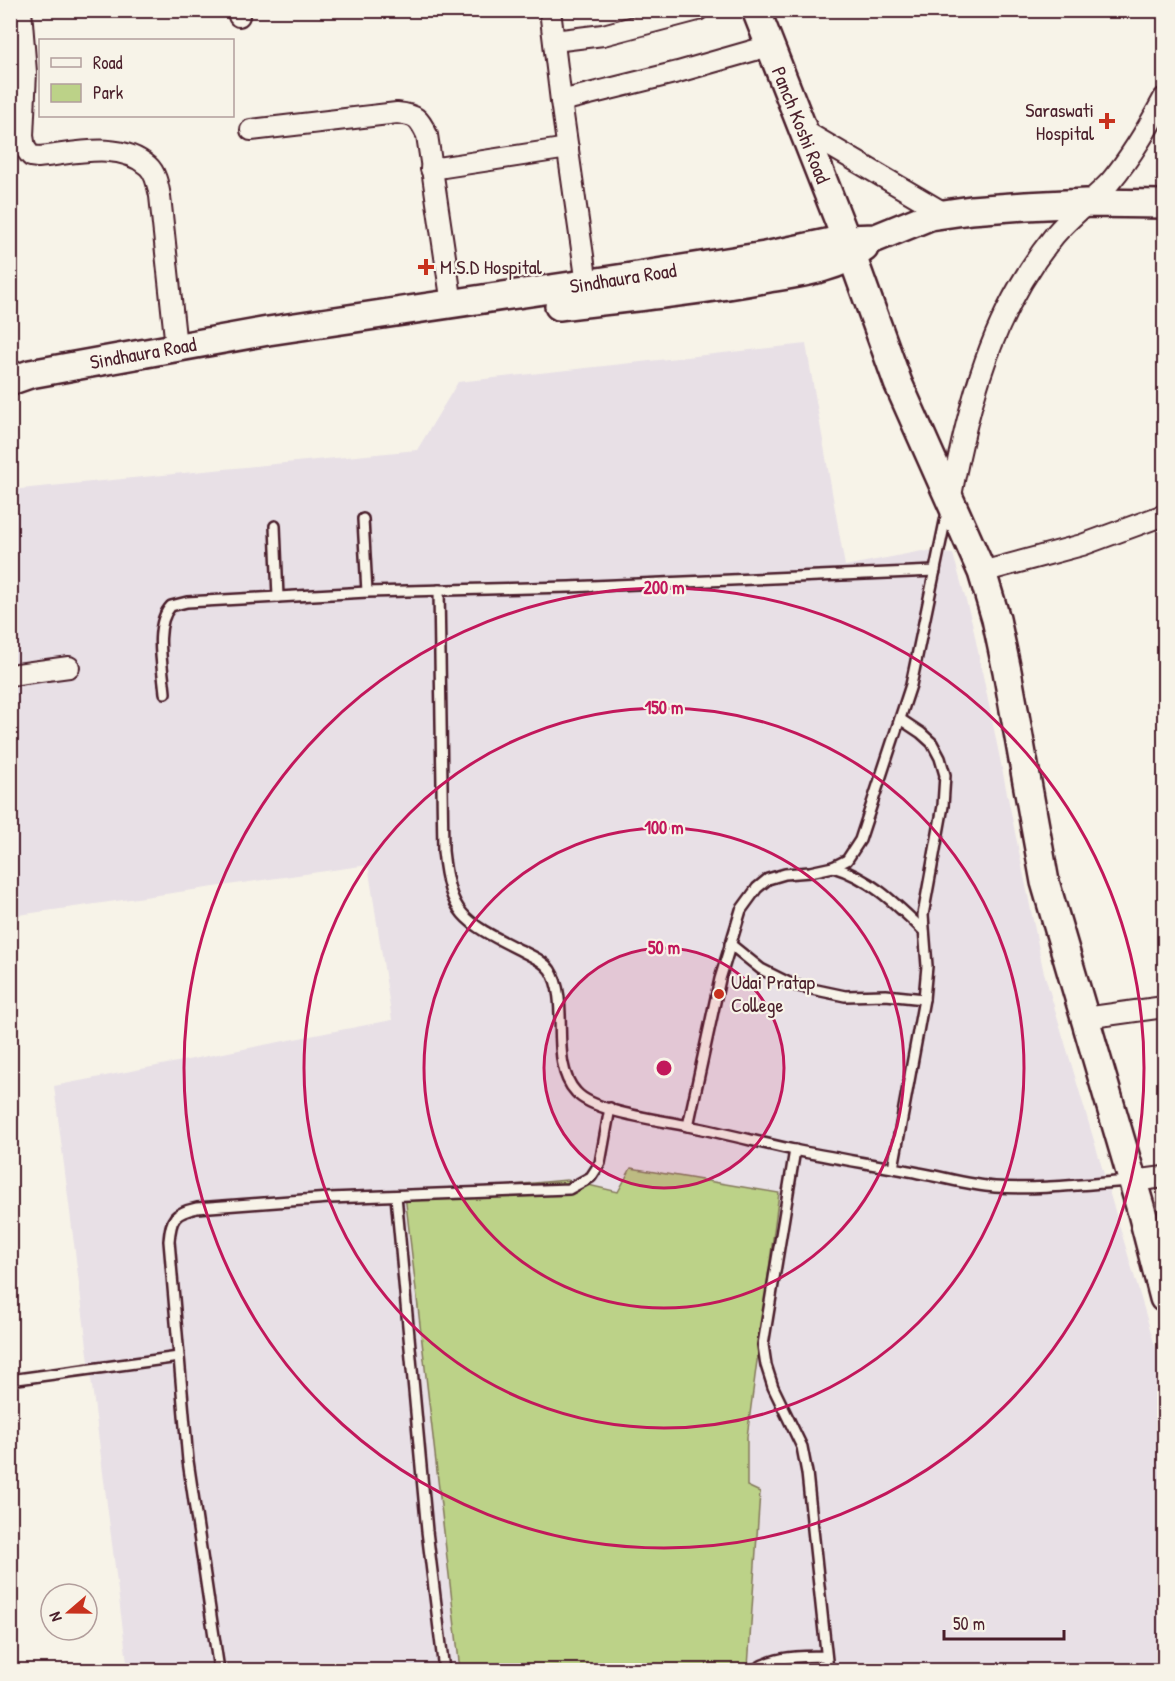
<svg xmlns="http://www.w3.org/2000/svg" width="1175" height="1681" font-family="'Patrick Hand',sans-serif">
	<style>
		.built { fill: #e8e0e6 }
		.green { fill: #bcd288; stroke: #83785a; stroke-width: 1.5 }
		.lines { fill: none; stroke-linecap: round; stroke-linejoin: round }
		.lane-casing { stroke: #4a1f2b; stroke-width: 14 }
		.street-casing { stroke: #4a1f2b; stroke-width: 24 }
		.secondary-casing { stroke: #4a1f2b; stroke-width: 32 }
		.lane { stroke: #f7f3e8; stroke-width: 9 }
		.street { stroke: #f7f3e8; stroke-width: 20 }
		.secondary { stroke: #f7f3e8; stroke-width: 27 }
		.ring { fill: none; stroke: #c2185b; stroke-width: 3 }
		.poi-dot { fill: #c8321e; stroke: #f7f3e8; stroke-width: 2 }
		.labels { text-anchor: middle; stroke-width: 4.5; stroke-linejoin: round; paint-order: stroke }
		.poi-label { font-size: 20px; fill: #4a1f2b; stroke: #f7f3e8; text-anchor: start }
		.street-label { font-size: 20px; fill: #4a1f2b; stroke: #f7f3e8 }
		.centre { fill: #c2185b; stroke: #f7f3e8; stroke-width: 3 }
		.ring-label { font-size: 18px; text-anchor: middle; font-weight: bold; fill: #c2185b; stroke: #f7f3e8; stroke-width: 4.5; stroke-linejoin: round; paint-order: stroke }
	</style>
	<rect width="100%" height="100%" fill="#f7f3e8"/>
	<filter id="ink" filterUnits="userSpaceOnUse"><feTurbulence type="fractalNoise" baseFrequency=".0167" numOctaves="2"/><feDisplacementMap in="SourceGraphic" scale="12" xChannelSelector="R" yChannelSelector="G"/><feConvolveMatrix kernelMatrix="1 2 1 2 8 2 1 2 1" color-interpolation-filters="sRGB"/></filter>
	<g filter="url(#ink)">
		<path class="built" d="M806,344L845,566L922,551L953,554L972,622L1043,969L1156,1349L1164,1398V1670H128L54,1086L392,1020L368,865L11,916L10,490L417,450L458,382Z"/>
		<path class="green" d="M631,1168L779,1193L747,1437V1486L760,1492L748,1667L743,1670H460L405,1195L567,1180L618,1192Z"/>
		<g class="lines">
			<g class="lane-casing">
				<g id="lane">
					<path d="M363,519L367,592"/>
					<path d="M275,526L278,597"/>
					<path d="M439,590L443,851C450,916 464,922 520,950C531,956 543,960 550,970C571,1002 548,1062 576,1092C593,1112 661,1120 688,1126C723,1133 758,1142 794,1150C835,1158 877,1165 919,1173C943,1177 969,1185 995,1187C1040,1190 1085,1184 1130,1181"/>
					<path d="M165,693C163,668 153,625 171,606L187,602L367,592L569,587L935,571"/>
					<path d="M833,867C870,878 896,904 923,930"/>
					<path d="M730,944L761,969L793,985L845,996L886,995L924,999"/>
					<path d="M688,1126L720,979L741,910L757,888L768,879L785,874L810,872L833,867L847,860L860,840L911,685L947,512"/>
					<path d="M795,1150L763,1345L766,1365L773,1387L802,1447L807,1473L828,1670"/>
					<path d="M893,1168L924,999L927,966L923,915L943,806L945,775L940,758L932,743L921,733L900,719"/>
					<path d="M396,1196L427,1531L444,1670"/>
					<path d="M10,1380L179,1357"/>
					<path d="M219,1670L188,1461L169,1241C171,1218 174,1213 197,1208L329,1198L569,1189L591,1177L600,1163L610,1108"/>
					<path d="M754,1670C777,1655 800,1657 826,1656"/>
				</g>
			</g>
			<g class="street-casing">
				<g id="street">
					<path d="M21,10L26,72L23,136L25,148L31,156L38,157C72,154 119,140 148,166C156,173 158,186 160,196L176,347"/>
					<path d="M238,10L239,16"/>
					<path d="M550,10L561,101L587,284"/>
					<path d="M554,41L603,35L698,10"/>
					<path d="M561,101L678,72L769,46"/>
					<path d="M251,130L397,113C416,115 419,118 427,135L452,304"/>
					<path d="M803,130L946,214"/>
					<path d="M431,169L568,148"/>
					<path d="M950,501C968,405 991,314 1054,236C1070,216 1092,201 1110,182C1132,156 1148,128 1164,98"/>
					<path d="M982,572L1082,545L1164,515"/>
					<path d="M10,675L69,667"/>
					<path d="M1085,1018L1164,1007"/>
					<path d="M1133,1181L1164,1177"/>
				</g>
			</g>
			<g class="secondary-casing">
				<g id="secondary">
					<path d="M756,10L846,239L898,383L982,572L996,619L1007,671L1045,882L1142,1213L1164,1298"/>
					<path d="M559,306C629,298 699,291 769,278C800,273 839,268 864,248"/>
					<path d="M10,381L30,374L268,331L631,277L765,256L846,239L876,238L930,216L971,210L1026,206L1086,203L1164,204"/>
				</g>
			</g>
			<use href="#lane" class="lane"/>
			<use href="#street" class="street"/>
			<use href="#secondary" class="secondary"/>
		</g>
	</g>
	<circle cx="664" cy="1068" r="120" fill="#c2185b" fill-opacity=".12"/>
	<g class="ring">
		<circle cx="664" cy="1068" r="120"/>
		<circle cx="664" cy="1068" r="240"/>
		<circle cx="664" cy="1068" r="360"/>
		<circle cx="664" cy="1068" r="480"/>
	</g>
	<g class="poi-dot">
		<path d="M1104 112h6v6h6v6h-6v6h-6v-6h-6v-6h6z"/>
		<path d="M423 258h6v6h6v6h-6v6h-6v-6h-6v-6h6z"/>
		<circle cx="719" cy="994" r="6"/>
	</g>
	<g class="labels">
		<g class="poi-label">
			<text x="1094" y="117" text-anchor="end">Saraswati<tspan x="1094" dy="23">Hospital</tspan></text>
			<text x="440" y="274">M.S.D Hospital</text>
			<text x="731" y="989">Udai Pratap<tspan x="731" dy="23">College</tspan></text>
		</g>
		<g class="street-label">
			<text transform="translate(801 125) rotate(68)" y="7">Panch Koshi Road</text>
			<text transform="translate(623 278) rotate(-9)" y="7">Sindhaura Road</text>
			<text transform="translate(143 353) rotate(-10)" y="7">Sindhaura Road</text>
		</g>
	</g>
	<circle cx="664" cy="1068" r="9" class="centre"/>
	<g class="ring-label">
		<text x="664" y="594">200 m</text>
		<text x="664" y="714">150 m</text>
		<text x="664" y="834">100 m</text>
		<text x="664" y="954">50 m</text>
	</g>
	<rect width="1175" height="1681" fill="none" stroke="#f7f3e8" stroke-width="36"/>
	<rect x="18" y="18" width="1139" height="1645" fill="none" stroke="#4a1f2b" stroke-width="2" filter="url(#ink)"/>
	<rect x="39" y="39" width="195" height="78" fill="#f7f3e8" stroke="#b29e9c" stroke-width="1.5"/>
	<rect x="51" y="58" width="30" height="9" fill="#f7f3e8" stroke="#b29e9c" stroke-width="1.5"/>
	<text x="93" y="69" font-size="18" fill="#4a1f2b">Road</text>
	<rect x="51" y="84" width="30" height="18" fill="#bcd288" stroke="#b29e9c" stroke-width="1.5"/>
	<text x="93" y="99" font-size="18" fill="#4a1f2b">Park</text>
	<g transform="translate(69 1612) rotate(250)"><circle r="28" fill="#f7f3e8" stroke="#b29e9c" stroke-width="1.5"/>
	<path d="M0-4.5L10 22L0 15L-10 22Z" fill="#c8321e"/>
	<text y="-9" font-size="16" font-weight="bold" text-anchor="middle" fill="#4a1f2b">N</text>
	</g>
	<path d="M944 1630v9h120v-9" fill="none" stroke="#4a1f2b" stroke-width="3"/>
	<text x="953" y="1630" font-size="18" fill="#4a1f2b" stroke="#f7f3e8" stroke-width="4.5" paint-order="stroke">50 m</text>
</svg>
